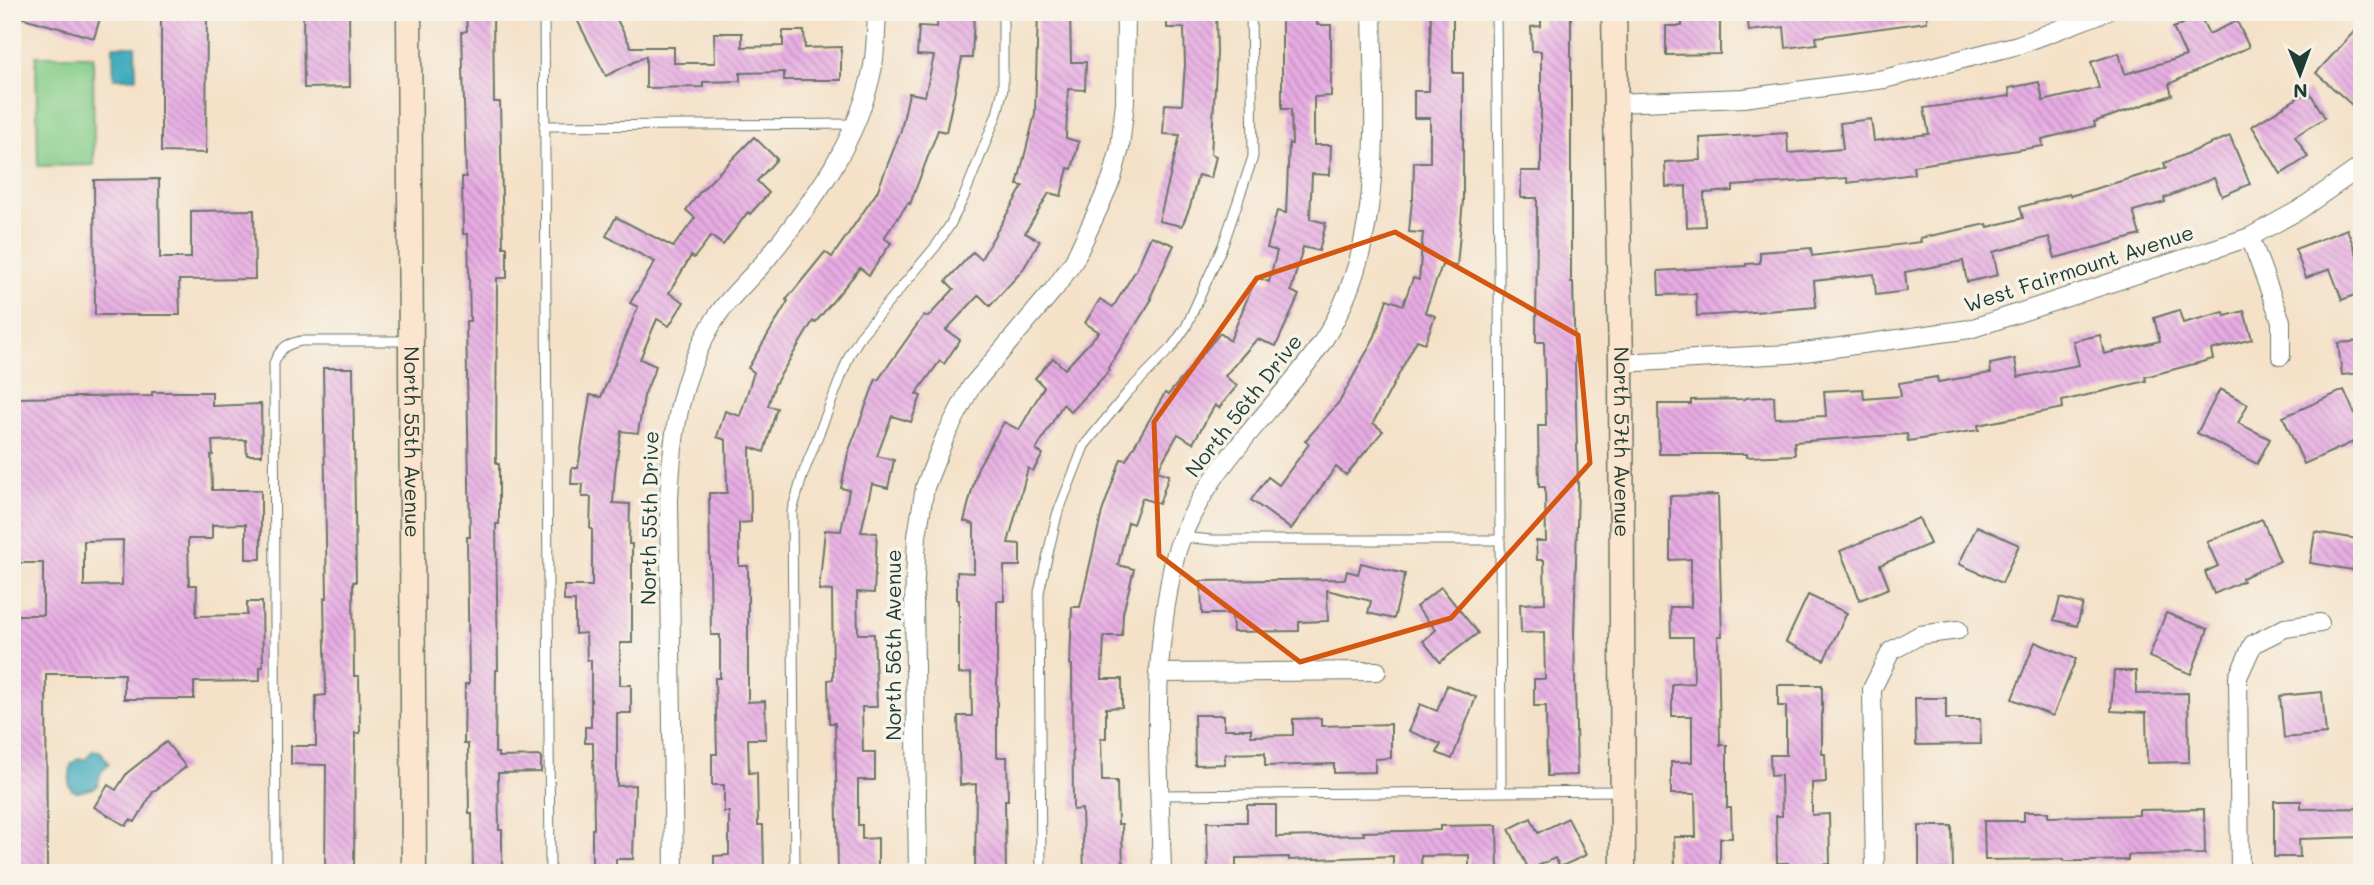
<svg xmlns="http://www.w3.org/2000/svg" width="2374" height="885" font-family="Mali,sans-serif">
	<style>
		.pitch { fill: #83cc88; stroke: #51845e; stroke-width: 2 }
		.water { fill: #3eabbd; stroke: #2e7478; stroke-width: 2 }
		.building { fill: url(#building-back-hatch); fill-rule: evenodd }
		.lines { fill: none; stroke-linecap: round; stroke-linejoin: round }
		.lane-casing { stroke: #6a7668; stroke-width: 11 }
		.street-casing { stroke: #6a7668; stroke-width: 20 }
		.secondary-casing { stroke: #6a7668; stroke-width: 27 }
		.lane { stroke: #fff; stroke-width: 9 }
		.street { stroke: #fff; stroke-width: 18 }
		.secondary { stroke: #fbe5cf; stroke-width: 24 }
		.marked { fill: none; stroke: #d45610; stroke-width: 5; stroke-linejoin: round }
		.labels { text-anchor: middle; stroke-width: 7; stroke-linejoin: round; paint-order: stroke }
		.street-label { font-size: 21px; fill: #1f3d34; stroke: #f7f3e8 }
	</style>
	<defs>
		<pattern id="building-back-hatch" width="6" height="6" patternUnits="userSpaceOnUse" patternTransform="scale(1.75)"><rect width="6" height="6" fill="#e7ace3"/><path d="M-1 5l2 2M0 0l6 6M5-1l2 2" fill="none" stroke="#bb8db9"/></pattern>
	</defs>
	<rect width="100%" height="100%" fill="#f7f3e8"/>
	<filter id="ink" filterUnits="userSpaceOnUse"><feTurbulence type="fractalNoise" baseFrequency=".0143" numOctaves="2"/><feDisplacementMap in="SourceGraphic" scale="14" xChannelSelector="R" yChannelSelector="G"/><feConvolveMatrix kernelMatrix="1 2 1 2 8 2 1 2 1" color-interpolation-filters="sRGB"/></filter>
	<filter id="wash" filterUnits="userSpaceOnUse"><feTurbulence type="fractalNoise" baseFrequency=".00686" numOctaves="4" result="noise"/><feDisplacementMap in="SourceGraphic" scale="28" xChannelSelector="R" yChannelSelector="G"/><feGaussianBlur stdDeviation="1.57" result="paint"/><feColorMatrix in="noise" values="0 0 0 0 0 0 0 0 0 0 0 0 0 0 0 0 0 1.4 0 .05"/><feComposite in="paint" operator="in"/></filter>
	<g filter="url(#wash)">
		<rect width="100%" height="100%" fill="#f4e1c8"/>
		<path class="pitch" d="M36,56H93L94,165L38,166Z"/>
		<g class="water">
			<path d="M113,46H135L136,78H114Z"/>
			<path d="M93,750L101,752L109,764L101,772L97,786L94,788L78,792L72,790L69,785L71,765L79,758L85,760Z"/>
		</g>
		<g id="blocks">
			<g class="building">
				<path d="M21,12H102L94,38L20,17Z"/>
				<path d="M161,12H207L206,153L161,152Z"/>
				<path d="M303,12H349L350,87L304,88Z"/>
				<path d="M466,12H493L494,102H500L503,247H507V278H497L496,464H499V524H496L498,670H496L495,753H498V757L541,756V772L498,773L499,830H502V873H473L472,814H469L468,744H464L465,684H469L467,537H470L466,321H470L468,234H463L462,177H466L462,32L467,31Z"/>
				<path d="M573,12H613L631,47H674V63H715L714,33H742V47L783,46V31H804L805,48L841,47V80H784V72L740,73V81L703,82V87L646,88V56L606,76Z"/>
				<path d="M938,12H962V14L974,15L972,58H962L946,132L938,130L910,204L908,203L884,238L891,243L869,275L860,268L815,323L813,321L775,384L768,406L777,408L764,452L750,447L751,522L739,523V566H748V702L765,701L766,739H748L749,773L757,772L758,825H763L764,873H714V856L729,855V812H724V785H712V754H717L715,678H720V635H711L709,493H727L726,440L717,437L725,411L740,416L754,372L748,368L788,301L786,300L825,252L832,257L877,192L901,130L909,93L925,96L934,56L917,55L919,26L937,27Z"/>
				<path d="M1038,12H1070L1071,62H1086L1085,90L1068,89L1066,138L1079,142L1072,169L1068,168L1061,196L1049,193L1025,233L1040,241L1022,271L990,306L979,295L946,330L960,340L944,364L940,361L916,394L921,396L911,422L892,416L877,456L894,460L888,488L872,484L861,532L877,533L874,593L857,592L858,634H874L877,707H862L863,752H875V780H858V825H862V839L878,838V873H838L835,723H829L828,680L833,679L832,591L819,590L825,530L841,531L849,490L841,488L848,453L876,379L878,380L924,315L928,317L954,289L946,281L973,252L981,259L1023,186L1017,185L1035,114Z"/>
				<path d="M1167,12H1216L1217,53L1211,154L1216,156L1211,178L1198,175L1190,207L1182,226L1159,221L1180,135L1163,134L1165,104L1182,105L1185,65L1184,28H1167Z"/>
				<path d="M1282,12H1317V25H1331V96L1314,97V145H1331L1330,175L1312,174L1310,219L1326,223L1319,251L1303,247L1291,291L1299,295L1276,346L1257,339L1225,376L1237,386L1219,408L1215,405L1193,443L1178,434L1157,471L1169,475L1159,504L1142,498L1133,524L1128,522L1118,565L1134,569L1123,613L1122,636H1104L1102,679H1122V707L1106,708V738H1101L1102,781H1117L1118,824H1122L1123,873H1084L1082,809L1073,810L1072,665H1070L1072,607H1080L1102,512L1121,459L1126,460L1165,393L1168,395L1220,333L1230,341L1256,277L1269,282L1277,251L1267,248L1277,211L1286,213L1289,143L1292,144L1291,109H1282Z"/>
				<path d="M1431,12H1453V73H1463V200L1457,266L1442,265L1425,312L1435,316L1425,343L1417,340L1373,423L1383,431L1346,475L1336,467L1291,529L1251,500L1268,477L1279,485L1309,444L1305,441L1340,401L1375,336L1387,299L1403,305L1413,278L1419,280L1423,233L1409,232L1412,200H1413L1414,162H1430V118H1414V91H1429Z"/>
				<path d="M1541,12H1571V282H1573L1578,487L1574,632L1577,775L1547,776L1546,706H1534V679H1545L1544,632L1521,633L1520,604L1545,603L1544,560H1537L1536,541H1546L1545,487H1539L1538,426H1546L1544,342H1536L1537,198H1521V171H1541V51H1532L1531,27L1541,26Z"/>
				<path d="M1682,12H1720V54L1666,55V26H1682Z"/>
				<path d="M1747,12H1927V22L1816,37L1817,44L1786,48L1784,27L1749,31Z"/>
				<path d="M2200,16L2209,34L2237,21L2249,47L2169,84L2172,95L2094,122L2095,126L2042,139L2043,146L1913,166L1914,174L1848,183L1847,178L1733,186V191L1704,193L1705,226L1687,227L1686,186L1666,187L1665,162L1701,160L1700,138L1787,133L1788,153L1843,149L1840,123L1871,119L1874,141L1929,134L1924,108L2010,96L2009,88L2039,82L2043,101L2099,88L2091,62L2119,53L2125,74L2186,56L2173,28Z"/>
				<path d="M2362,23V114L2316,73Z"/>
				<path d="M2309,91L2325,118L2295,136L2308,157L2281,174L2252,126Z"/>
				<path d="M2230,136L2250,184L2222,196L2214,178L2164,198L2165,202L2133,211L2140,235L2108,244L2055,258L2049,237L1993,252L1998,275L1967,282L1963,261L1905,272L1907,291L1876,295L1874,274L1814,281L1816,307L1729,314L1697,316L1696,294L1659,295L1658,271L1746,266V264L1760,263V252L1811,248L1812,256L1921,242L1920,238L1987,224L1988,227L2023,218L2020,207L2069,194L2070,196L2166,168L2164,163Z"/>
				<path d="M754,137L777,159L757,181L769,193L750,214L748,212L723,245L711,236L694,258L691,256L669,293L684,302L669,326L657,319L640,359L656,366L644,396L638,433L621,431L615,473L613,503L630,504L629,544H632V643H620V685H631V713H617V786L635,785L633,859H616V873H592V829H594L593,743H585V727H591V660H587L586,633L575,634V601H564V586H592V529H590L591,497H582L583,484H571L572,468H578L590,395L601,397L638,307L630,303L655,262L606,236L616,217L673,247L695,218L686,210L700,192Z"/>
				<path d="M159,179L160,258H191V211L254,210L255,279L179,280L180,315H95L94,180Z"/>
				<path d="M2347,229L2362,268V292L2342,300L2330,269L2306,278L2295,249Z"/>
				<path d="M1151,236L1174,245L1150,298L1152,299L1108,368L1110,370L1071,412L1063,404L1036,450L1043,454L1033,471L1028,468L1008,543L1020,544V566H1004V601H997V757H1007L1008,800H1005L1006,873H975L976,784L960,785L958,716H972L971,673L959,674V600H957V572L974,573V524L964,521L978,467L1004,422L1019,430L1044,387L1035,378L1053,358L1065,369L1099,332L1085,323L1100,299L1113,307L1136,270Z"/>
				<path d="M2179,310L2183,323L2224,312L2225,316L2244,311L2252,339L2211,350L2213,359L2145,377L2146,381L2062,401L2063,408L1978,425L1979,430L1908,441L1907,434L1794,442L1795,455L1747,457V454H1659L1658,404H1691V400L1745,399V398L1774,396L1775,418L1826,416L1824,391L1863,389L1864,399L1901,396L1899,383L1937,377L1938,382L1991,373L1990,364L2015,359L2018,377L2079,365L2073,341L2100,335L2104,354L2160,341L2154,318Z"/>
				<path d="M2362,341V373L2342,375L2338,343Z"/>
				<path d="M323,368H353L356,582H353L354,676H359L360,733H355L354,873H325L326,765L291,764V746H316V696L326,695L324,598H327Z"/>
				<path d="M2220,389L2248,404L2238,423L2270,439L2257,464L2197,433Z"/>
				<path d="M2344,390L2362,430V438L2304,464L2283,417Z"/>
				<path d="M152,392H212V406L261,404L262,455H247L246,440L212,441L213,455H211L212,490H261V559H246V524L212,525V539H188L189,585H197L196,616L247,615V602H262L263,667H260V681L194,682V699H124V674H46L47,873H12V694H18L17,615H43V563H16V524H12V398L152,396ZM123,540L122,585L84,586V541Z"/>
				<path d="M1718,495L1722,636H1718L1720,745H1727V808H1731L1732,838H1720V867L1675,868L1674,837H1696L1695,794H1671V762H1692V716H1672V684L1694,683L1693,637H1671L1670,607H1691V559L1670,560V496Z"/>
				<path d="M1919,518L1930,544L1880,565L1889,588L1860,600L1840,551Z"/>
				<path d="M2262,519L2280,561L2242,578L2243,581L2214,594L2205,572L2218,566L2207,542Z"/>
				<path d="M1977,526L2019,545L2002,583L1959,564Z"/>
				<path d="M2315,532L2358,539L2353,570L2310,563Z"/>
				<path d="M1361,563L1405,574L1394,619L1368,613L1371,601L1327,590L1328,621L1299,622V631L1233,632L1232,614H1202L1201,581L1345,579L1347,571L1358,574Z"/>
				<path d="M1441,587L1478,633L1440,662L1423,641L1436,630L1416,607Z"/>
				<path d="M1808,595L1847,613L1824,660L1786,642Z"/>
				<path d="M2060,598L2083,604L2077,626L2054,620Z"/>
				<path d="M2166,613L2208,629L2191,674L2149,657Z"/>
				<path d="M2035,642L2076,659L2053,716L2012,699Z"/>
				<path d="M2114,671H2136V694L2188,693L2189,762L2147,763L2146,713L2111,711Z"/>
				<path d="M1447,685L1476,697L1452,759L1437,753L1441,744L1409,731L1420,704L1437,711Z"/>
				<path d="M1778,685H1822V754H1825L1826,782L1812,783V815L1829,814L1830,864L1814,865V873H1788V863H1777L1776,816H1782L1781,775L1771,776L1770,755H1786V706H1778Z"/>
				<path d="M2322,692L2326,734L2284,738L2280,696Z"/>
				<path d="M1915,698H1946V719H1980L1981,744L1916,745Z"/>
				<path d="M1194,715H1224V729H1251V736L1293,735V719L1321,718V726L1391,724V758L1375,759V772L1334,773V764L1265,766V753L1225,754V764L1195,765Z"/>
				<path d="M166,742L186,767L153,792L135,822L130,820L126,826L94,807L108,785L116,790L127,773Z"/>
				<path d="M2274,801H2301V809L2362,808V837L2299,839L2300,857H2274Z"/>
				<path d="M1247,805H1276V837L1364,835L1363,832L1440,830V826L1497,825L1498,871L1469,872V855L1421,856L1422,873H1393V856L1289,860V857L1236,858V873H1208L1207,822H1247Z"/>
				<path d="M2204,809L2205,854L2128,855V860L2090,861H2064V859L1985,860L1984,821H2024V812H2048V817L2139,815V810Z"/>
				<path d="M1531,818L1538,833L1568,818L1586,855L1560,867L1555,858L1529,870L1509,829Z"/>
				<path d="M1919,826H1952L1953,869L1919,870Z"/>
			</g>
		</g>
	</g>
	<g filter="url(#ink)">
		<use href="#blocks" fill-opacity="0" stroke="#6a7668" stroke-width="2"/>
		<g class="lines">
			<g class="lane-casing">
				<g id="lane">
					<path d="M544,12L550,873"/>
					<path d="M1496,12L1499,270L1501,791"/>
					<path d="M544,126L854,124"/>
					<path d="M1181,537L1212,540H1499"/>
					<path d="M1160,795L1620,791"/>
					<path d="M276,873L274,363C280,349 285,344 301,341H409"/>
					<path d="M795,873L792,511L803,474L850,354L862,334L936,246L950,225L963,199L997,114L1003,89V12"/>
					<path d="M1041,873L1039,592L1057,515L1084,446L1128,392L1172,347L1186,327L1223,245L1253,157L1251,12"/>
				</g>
			</g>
			<g class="street-casing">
				<g id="street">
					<path d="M1615,103L1744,98L1884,79L2018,45L2105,12"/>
					<path d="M2250,237L2281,321V356"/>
					<path d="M1621,363L1790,354L1970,329L2250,237L2299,210L2362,166"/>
					<path d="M1158,673L1377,671"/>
					<path d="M674,873L669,500C672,434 680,373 717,316C730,296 750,279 766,260C813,201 859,141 873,66C876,48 876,30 877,12"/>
					<path d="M918,873L914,600L917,536L925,487L945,437L971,387L1055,288L1074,261L1101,203L1112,178L1120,148L1125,102L1126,12"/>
					<path d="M1162,873C1160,780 1151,685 1168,593C1171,575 1174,555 1182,537C1210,466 1269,415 1314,354C1387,255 1374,128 1372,12"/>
					<path d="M1875,873L1872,689L1891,651L1920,635L1958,630"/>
					<path d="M2240,873L2238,677L2253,644L2285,628L2320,623"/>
				</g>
			</g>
			<g class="secondary-casing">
				<g id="secondary">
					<path id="s1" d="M409,12L414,873"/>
					<path id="s2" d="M1614,12L1621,363L1623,873"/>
				</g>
			</g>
			<use href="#lane" class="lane"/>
			<use href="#street" class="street"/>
			<use href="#secondary" class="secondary"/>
		</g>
	</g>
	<path class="marked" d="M1395,232L1578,335L1590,463L1451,618L1300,662L1159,555L1154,422L1257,278Z"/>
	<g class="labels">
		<g class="street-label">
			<text transform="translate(2079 269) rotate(-18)" y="7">West Fairmount Avenue</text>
			<text transform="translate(1244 406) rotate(-52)" y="7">North 56th Drive</text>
			<text dy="7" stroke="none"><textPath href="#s1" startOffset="430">North 55th Avenue</textPath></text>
			<text dy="7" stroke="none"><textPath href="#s2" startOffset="430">North 57th Avenue</textPath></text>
			<text transform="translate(650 518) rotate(-89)" y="7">North 55th Drive</text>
			<text transform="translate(894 645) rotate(-90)" y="7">North 56th Avenue</text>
		</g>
	</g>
	<rect width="2374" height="885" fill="none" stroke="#f7f3e8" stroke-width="42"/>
	<g transform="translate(2300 74) rotate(179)" stroke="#f7f3e8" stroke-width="5" paint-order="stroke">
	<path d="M0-5L12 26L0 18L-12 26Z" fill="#1f3d34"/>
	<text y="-10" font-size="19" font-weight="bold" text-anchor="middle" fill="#1f3d34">N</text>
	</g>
</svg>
